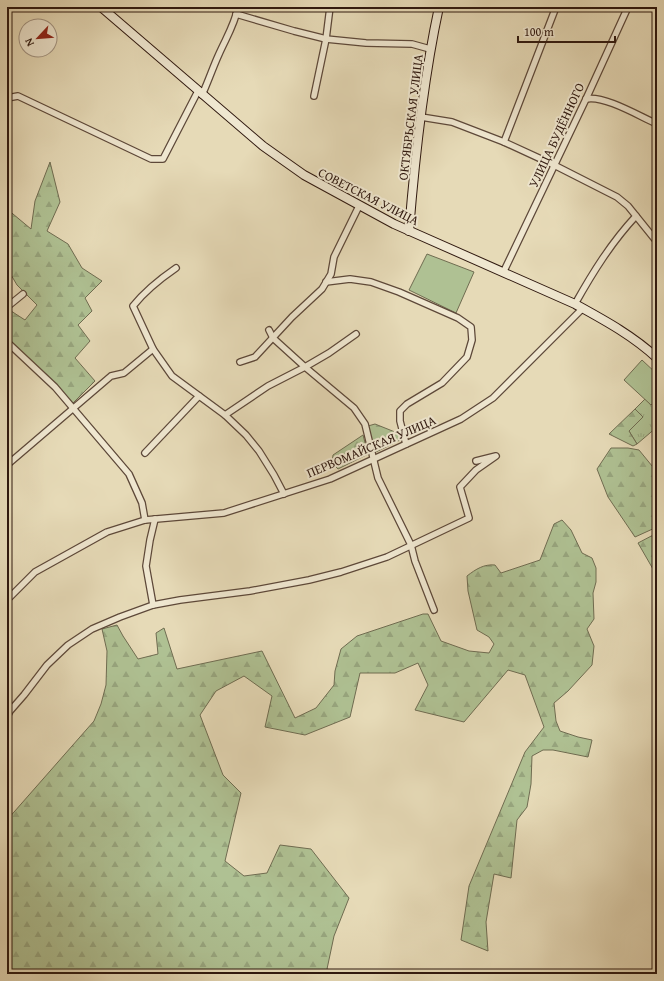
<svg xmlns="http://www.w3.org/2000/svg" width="664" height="981" font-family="'Gentium Book Plus',serif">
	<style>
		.grass { fill: url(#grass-tufts); stroke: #6f6c51 }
		.forest { fill: url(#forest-firs); stroke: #6f6c51 }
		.green { fill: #afc193; stroke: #6f6c51 }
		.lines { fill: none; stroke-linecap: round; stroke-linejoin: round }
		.street-casing { stroke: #5d4839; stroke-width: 8 }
		.secondary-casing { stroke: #2f180f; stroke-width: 10 }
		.street { stroke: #efe7d0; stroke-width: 5.5 }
		.secondary { stroke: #efe7d0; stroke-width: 8 }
		.labels { text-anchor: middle; stroke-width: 4; stroke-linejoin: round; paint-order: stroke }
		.street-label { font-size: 13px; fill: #2f180f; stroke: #efe7d0 }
	</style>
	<defs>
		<pattern id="grass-tufts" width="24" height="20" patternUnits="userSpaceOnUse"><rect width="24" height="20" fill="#afc193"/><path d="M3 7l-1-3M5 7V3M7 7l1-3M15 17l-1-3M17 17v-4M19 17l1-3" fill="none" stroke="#97a57e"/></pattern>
		<pattern id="forest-firs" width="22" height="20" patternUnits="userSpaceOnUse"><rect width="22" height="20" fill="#afc193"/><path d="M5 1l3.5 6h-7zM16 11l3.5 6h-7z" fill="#97a57e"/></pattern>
	</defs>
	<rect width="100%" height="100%" fill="#e6dab7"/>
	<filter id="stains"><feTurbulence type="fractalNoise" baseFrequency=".005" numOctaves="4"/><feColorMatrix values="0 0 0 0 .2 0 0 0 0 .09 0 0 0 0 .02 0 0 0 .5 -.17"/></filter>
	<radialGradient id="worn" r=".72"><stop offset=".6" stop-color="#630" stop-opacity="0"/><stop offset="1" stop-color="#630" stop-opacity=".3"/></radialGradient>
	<path class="grass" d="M645,399L651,405L657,399V427L637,444L629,431L643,417L635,409Z"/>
	<g class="forest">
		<path d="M50,162L60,202L47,231L68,244L82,268L102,281L85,298L92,311L78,325L90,341L75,358L95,381L73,403L7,338V311L8,309L25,320L37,305L17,285L7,268V209L31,229L35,201Z"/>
		<path d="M635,409L643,417L629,431L637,444L633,446L609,434Z"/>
		<path d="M375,424L400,434V440L374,453L368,426Z"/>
		<path d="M363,435L368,454L338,469L332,463L333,455Z"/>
		<path d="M611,448H628L639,450L657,472V527L635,537L608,497L597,469Z"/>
		<path d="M562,520L571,530L582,553L592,558L596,568V582L593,593L594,619L587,629L594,646L592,665L568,691L554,703L556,721L560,731L578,737L592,740L588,757L553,750H543L532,756L531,784L527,807L517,820L511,878L494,874L486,922L488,951L461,940L469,886L525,752L544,727L525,675L508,670L464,722L415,710L428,685L418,663L395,673H360L350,717L305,735L265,727L272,696L244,676L216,691L200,715L223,775L241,793L225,861L244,876L267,873L280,845L311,849L349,898L334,936L327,969L344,974H7V820L94,721L101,704L106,685L107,651L102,629L117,625L123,636L138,659L158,654L156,633L164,628L177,669L262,651L295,718L316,708L334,685L335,671L341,649L357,636L423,614H428L441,641L469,651L489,653L494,644L489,637L477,630L468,591L467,576C476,569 484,564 495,565L501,573L540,560L554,524Z"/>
		<path d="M657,533V576L638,543Z"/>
	</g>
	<g class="green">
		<path d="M427,254L474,272L456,313L409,290Z"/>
		<path d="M642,360L657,374V399L651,405L624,380Z"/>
	</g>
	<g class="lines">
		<g class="street-casing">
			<g id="street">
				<path d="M236,14L294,31L326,39L366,43L412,44L430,49"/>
				<path d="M202,95C208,82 213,67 219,54C226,38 235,24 238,7"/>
				<path d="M314,96L326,39L330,7"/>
				<path d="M7,98L18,96L151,159H163L198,91"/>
				<path d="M586,99C604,95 639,116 657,124"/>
				<path d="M421,117L452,122L504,142L554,165L617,197L628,206L657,242"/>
				<path d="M504,142L556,7"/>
				<path d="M176,268C160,279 145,291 133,306L153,349L172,376L225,415L246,435L259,451L274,475L284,494"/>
				<path d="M503,273L586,99L628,7"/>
				<path d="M326,282L350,279L371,282L399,292L458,318L471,327L472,340L467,357L442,383L407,404L400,411V421L406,444"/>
				<path d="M575,304C593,272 611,243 636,216"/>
				<path d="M7,307L23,294"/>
				<path d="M269,330L273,338L305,367L354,408L365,424L378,478L411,545L415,561L434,610"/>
				<path d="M7,342L55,387L129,474L142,503L145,520"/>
				<path d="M240,362L255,357L292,317L322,289L331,274L334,257L359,206"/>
				<path d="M225,415L268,386L305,367L329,353L356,334"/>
				<path d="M145,453L199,396"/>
				<path d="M7,465L111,376L124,373L153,349"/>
				<path d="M7,600L35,572L107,532L145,520L224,513L330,479L461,419L493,398L583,308"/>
				<path d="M153,605L146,566L150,540L155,519"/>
				<path d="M7,717L10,711L24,695L47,665L68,645L92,629L120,617L153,605L180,600L250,591L309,580L341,572L387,557L469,518L460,487L476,470L496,456L476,461"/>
			</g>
		</g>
		<g class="secondary-casing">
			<g id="secondary">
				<path d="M101,7L263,146L304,175L394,224L575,304C604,320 632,335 657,358"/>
				<path d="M409,231C415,156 423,81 439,7"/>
			</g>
		</g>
		<use href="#street" class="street"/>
		<use href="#secondary" class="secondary"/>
	</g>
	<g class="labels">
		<g class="street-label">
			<text transform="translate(410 117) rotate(-83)" y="5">ОКТЯБРЬСКАЯ УЛИЦА</text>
			<text transform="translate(556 135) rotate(-65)" y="5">УЛИЦА БУДЁННОГО</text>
			<text transform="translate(369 196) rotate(27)" y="5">СОВЕТСКАЯ УЛИЦА</text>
			<text transform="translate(371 446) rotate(-23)" y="5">ПЕРВОМАЙСКАЯ УЛИЦА</text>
		</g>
	</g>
	<rect width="664" height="981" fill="none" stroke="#e6dab7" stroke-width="24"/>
	<rect x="8" y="8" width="648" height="965" fill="none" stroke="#2f180f" stroke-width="2"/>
	<rect x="12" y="12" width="640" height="957" fill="none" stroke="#2f180f"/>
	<g transform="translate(38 38) rotate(244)"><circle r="19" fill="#efe7d0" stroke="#a29483"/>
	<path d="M0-3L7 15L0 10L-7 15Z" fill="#8f2418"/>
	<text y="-6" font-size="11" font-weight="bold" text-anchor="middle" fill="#2f180f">N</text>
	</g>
	<path d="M518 36v6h97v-6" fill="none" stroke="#2f180f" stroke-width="2"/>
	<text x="524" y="36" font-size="12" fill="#2f180f" stroke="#efe7d0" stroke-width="3" paint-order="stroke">100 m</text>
	<rect width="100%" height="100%" filter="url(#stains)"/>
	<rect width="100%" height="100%" fill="url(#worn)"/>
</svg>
